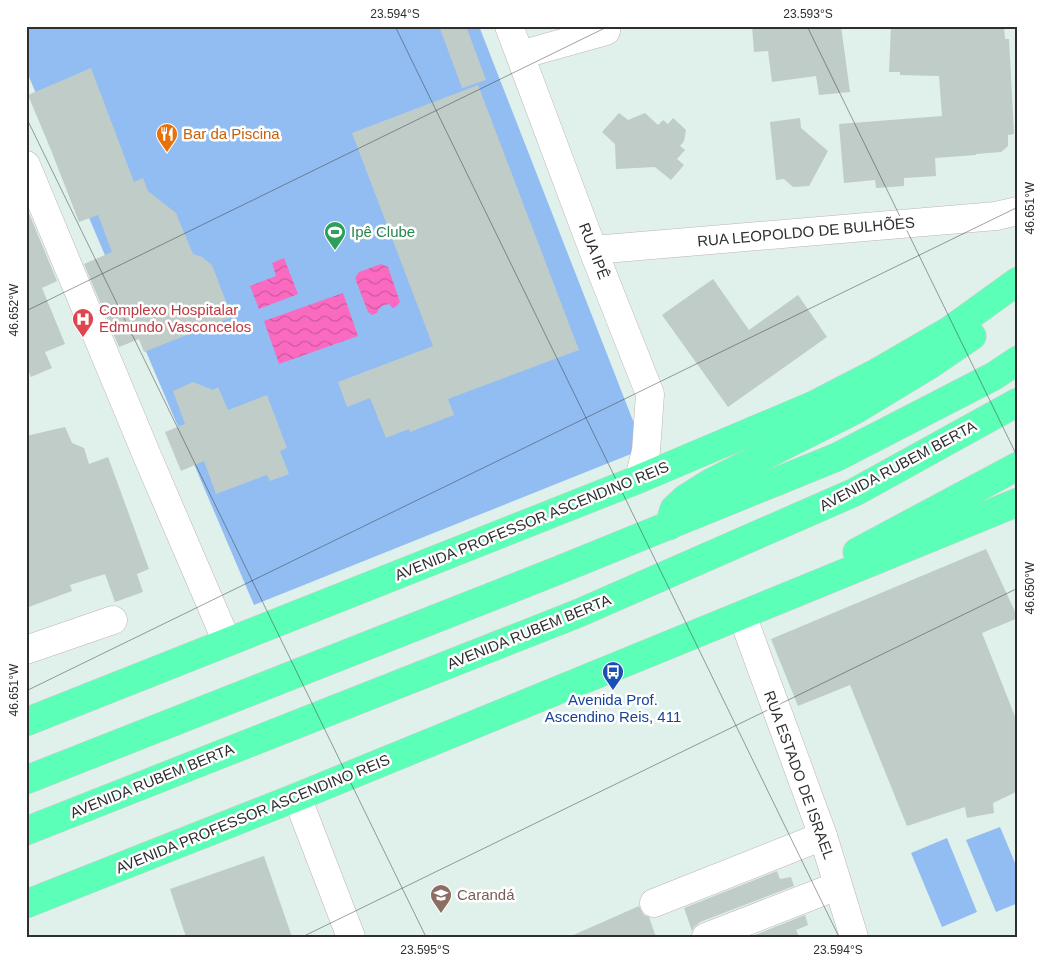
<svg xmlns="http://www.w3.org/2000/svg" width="1044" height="963" font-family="Arial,sans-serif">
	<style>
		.pitch { fill: #92bdf3 }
		.water { fill: url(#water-waves) }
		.building { fill: #bfccc8 }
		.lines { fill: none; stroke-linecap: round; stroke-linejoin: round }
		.minor-casing { stroke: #c2b3b4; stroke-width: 29 }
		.highway-casing { stroke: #cdcdcd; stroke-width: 29 }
		.minor { stroke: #fff; stroke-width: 28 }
		.highway { stroke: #5cffb8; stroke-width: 28 }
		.ticks { fill: none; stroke: #2e2e2e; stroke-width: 1; stroke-opacity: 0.45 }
		.labels { text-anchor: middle; stroke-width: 5; stroke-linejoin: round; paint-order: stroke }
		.food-label { font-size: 15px; fill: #c56008; stroke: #fff; text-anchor: start }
		.leisure-label { font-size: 15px; fill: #27864d; stroke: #fff; text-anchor: start }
		.street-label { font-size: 15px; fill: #2e2e2e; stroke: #fff }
		.health-label { font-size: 15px; fill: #be3a42; stroke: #fff; text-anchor: start }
		.transit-label { font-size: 15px; fill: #164399; stroke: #fff }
		.education-label { font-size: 15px; fill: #785e54; stroke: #fff; text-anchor: start }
		.neatline { fill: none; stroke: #2e2e2e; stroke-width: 2 }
		.ticks-label { font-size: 12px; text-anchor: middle; fill: #2e2e2e }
	</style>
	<defs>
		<pattern id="water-waves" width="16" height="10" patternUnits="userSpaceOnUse" patternTransform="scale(1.25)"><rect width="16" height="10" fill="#fb6ac1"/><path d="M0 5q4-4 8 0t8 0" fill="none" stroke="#cc589d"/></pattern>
	</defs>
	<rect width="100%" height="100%" fill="#e0f0eb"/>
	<g class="pitch">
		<path d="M26,26H479L637,431L631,454L254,605L26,70Z"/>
		<path d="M1000,827L1018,870V903L996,912L966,840Z"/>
		<path d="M947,838L977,912L942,927L911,853Z"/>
	</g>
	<g class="water">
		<path d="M284,258L298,294L259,309L250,286L276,276L272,263Z"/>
		<path d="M381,264L388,267L400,302L397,306L393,308L389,304C382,305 379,307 377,313L372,315L368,312L355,278L359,272Z"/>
		<path d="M343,293L358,336L279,364L264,321Z"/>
	</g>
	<g class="building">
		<path d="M439,26H466L486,80L462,88Z"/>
		<path d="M752,26H841L850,92L819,95L816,76L772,82L768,51L754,52Z"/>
		<path d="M891,26H1004L1005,39H1009L1014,134L1008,135V146L1001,152L976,154V155L935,158L936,176L904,178V186L876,188L875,180L844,183L839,124L942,116L939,76L900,75V72H889Z"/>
		<path d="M91,68L134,182L143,178L148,191L176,213L193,254L202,257L212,265L232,317L144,352L139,339L119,347L84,264L112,252L98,215L79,222L51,150L28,95Z"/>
		<path d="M478,85L579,350L448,399L454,415L410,432L409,429L386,438L370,398L347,407L338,382L433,346L352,133Z"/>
		<path d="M619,113L628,120L645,113L658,125L663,120L668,124L673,118L686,130L684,141L680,146L685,150L677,159L684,165L671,180L655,167L616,169L615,144L602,132Z"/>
		<path d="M800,118L801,128L828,151L809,186L793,187L784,179L776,180L770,122Z"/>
		<path d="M26,206L57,281L42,288L65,344L45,352L52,368L31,377L26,366Z"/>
		<path d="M713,279L749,330L798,295L827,337L728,407L662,315Z"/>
		<path d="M193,382L213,390L218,387L228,410L267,395L287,448L280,451L289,474L270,481L267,475L216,494L204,461L181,471L165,432L185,424L173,391Z"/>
		<path d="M65,427L72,443L84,448L89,464L108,457L149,569L137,574L143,592L115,602L105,574L70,585L72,591L26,608V436Z"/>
		<path d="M986,549L1018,618L982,633L1018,724V791L993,803L994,813L967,818L965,807L907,826L850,685L798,706L771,639Z"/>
		<path d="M264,856L292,937H186L170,889Z"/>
		<path d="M777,871L780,879L791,877L794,886L700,922L694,927L692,931L684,908Z"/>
		<path d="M639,906L644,915L649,917L656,937H569Z"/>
		<path d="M805,915L808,925L796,930L799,937H750Z"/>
	</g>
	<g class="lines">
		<g class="minor-casing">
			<g id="minor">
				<path d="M509,26L593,250L650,394L646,451L639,479"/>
				<path d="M520,55L606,31"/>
				<path d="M26,165L148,458L227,642"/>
				<path d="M593,250L996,216L1018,211"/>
				<path d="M742,615L823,836L854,937"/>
				<path d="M26,650L113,620"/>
				<path d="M297,797L351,937"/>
				<path d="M654,903L823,836"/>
				<path d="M706,937L837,886"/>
			</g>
		</g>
		<g class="highway-casing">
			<g id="highway">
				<path d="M669,526L674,509L686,498L710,483L855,410L931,364L972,336"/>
				<path d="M857,552L1018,466"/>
				<path d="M26,722L639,479L816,404L874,374L950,330L1018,281"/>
				<path d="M26,780L554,572L837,457L994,376L1018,360"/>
				<path d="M26,831L579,613L855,492L1018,402"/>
				<path d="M26,904L297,797L1018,502"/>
			</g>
		</g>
		<use href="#minor" class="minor"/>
		<use href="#highway" class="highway"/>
	</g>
	<path class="ticks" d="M395,26L839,937M807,26L1018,458M26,117L426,937M26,311L609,26M26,691L1018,207M302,937L1018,588"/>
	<defs>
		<g id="restaurant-pin" transform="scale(1.125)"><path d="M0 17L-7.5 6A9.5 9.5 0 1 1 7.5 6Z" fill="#e8710a" stroke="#fff"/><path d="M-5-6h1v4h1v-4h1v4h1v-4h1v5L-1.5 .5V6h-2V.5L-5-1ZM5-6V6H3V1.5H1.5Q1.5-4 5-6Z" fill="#fff"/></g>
		<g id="stadium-pin" transform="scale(1.125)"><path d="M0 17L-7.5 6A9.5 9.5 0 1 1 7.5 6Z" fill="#2e9e5b" stroke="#fff"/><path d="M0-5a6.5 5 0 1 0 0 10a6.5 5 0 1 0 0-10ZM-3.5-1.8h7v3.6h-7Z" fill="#fff"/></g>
		<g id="hospital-pin" transform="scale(1.125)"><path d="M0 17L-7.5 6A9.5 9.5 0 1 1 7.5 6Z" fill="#e0444e" stroke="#fff"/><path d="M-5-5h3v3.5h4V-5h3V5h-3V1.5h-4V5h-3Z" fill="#fff"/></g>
		<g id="bus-pin" transform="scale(1.125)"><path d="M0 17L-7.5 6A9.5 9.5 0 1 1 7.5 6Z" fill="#1a4fb4" stroke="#fff"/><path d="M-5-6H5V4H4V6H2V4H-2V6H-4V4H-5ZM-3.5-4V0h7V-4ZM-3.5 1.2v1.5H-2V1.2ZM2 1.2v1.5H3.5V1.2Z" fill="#fff"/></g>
		<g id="school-pin" transform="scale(1.125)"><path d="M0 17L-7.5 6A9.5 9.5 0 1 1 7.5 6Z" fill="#8d6e63" stroke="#fff"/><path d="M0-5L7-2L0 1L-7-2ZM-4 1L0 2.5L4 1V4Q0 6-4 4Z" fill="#fff"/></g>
	</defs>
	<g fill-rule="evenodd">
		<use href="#restaurant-pin" x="167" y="134"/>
		<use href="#stadium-pin" x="335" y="232"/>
		<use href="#hospital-pin" x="83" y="319"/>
		<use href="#bus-pin" x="613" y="672"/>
		<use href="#school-pin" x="441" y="895"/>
	</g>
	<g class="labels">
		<g class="food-label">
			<text x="183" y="139">Bar da Piscina</text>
		</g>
		<g class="leisure-label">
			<text x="351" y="237">Ipê Clube</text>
		</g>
		<g class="street-label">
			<text transform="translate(806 232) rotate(-5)" y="5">RUA LEOPOLDO DE BULHÕES</text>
			<text transform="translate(594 251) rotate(69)" y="5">RUA IPÊ</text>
			<text transform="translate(898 466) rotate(-28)" y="5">AVENIDA RUBEM BERTA</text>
			<text transform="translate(532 521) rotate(-22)" y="5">AVENIDA PROFESSOR ASCENDINO REIS</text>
			<text transform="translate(529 632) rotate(-22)" y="5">AVENIDA RUBEM BERTA</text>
			<text transform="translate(799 775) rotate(70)" y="5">RUA ESTADO DE ISRAEL</text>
			<text transform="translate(152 781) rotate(-22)" y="5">AVENIDA RUBEM BERTA</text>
			<text transform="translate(253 814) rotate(-22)" y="5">AVENIDA PROFESSOR ASCENDINO REIS</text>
		</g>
		<g class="health-label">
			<text x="99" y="315">Complexo Hospitalar<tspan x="99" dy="17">Edmundo Vasconcelos</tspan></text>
		</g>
		<g class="transit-label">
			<text x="613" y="705">Avenida Prof.<tspan x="613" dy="17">Ascendino Reis, 411</tspan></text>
		</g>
		<g class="education-label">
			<text x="457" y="900">Carandá</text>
		</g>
	</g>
	<rect width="1044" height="963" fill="none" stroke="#ffffff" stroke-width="55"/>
	<rect x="28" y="28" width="988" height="908" class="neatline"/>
	<g class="ticks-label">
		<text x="395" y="18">23.594°S</text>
		<text x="808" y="18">23.593°S</text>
		<text transform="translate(1030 208) rotate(-90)" y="4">46.651°W</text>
		<text transform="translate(14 310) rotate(-90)" y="4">46.652°W</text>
		<text transform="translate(1030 588) rotate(-90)" y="4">46.650°W</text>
		<text transform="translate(14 690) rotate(-90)" y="4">46.651°W</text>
		<text x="425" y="954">23.595°S</text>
		<text x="838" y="954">23.594°S</text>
	</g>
</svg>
